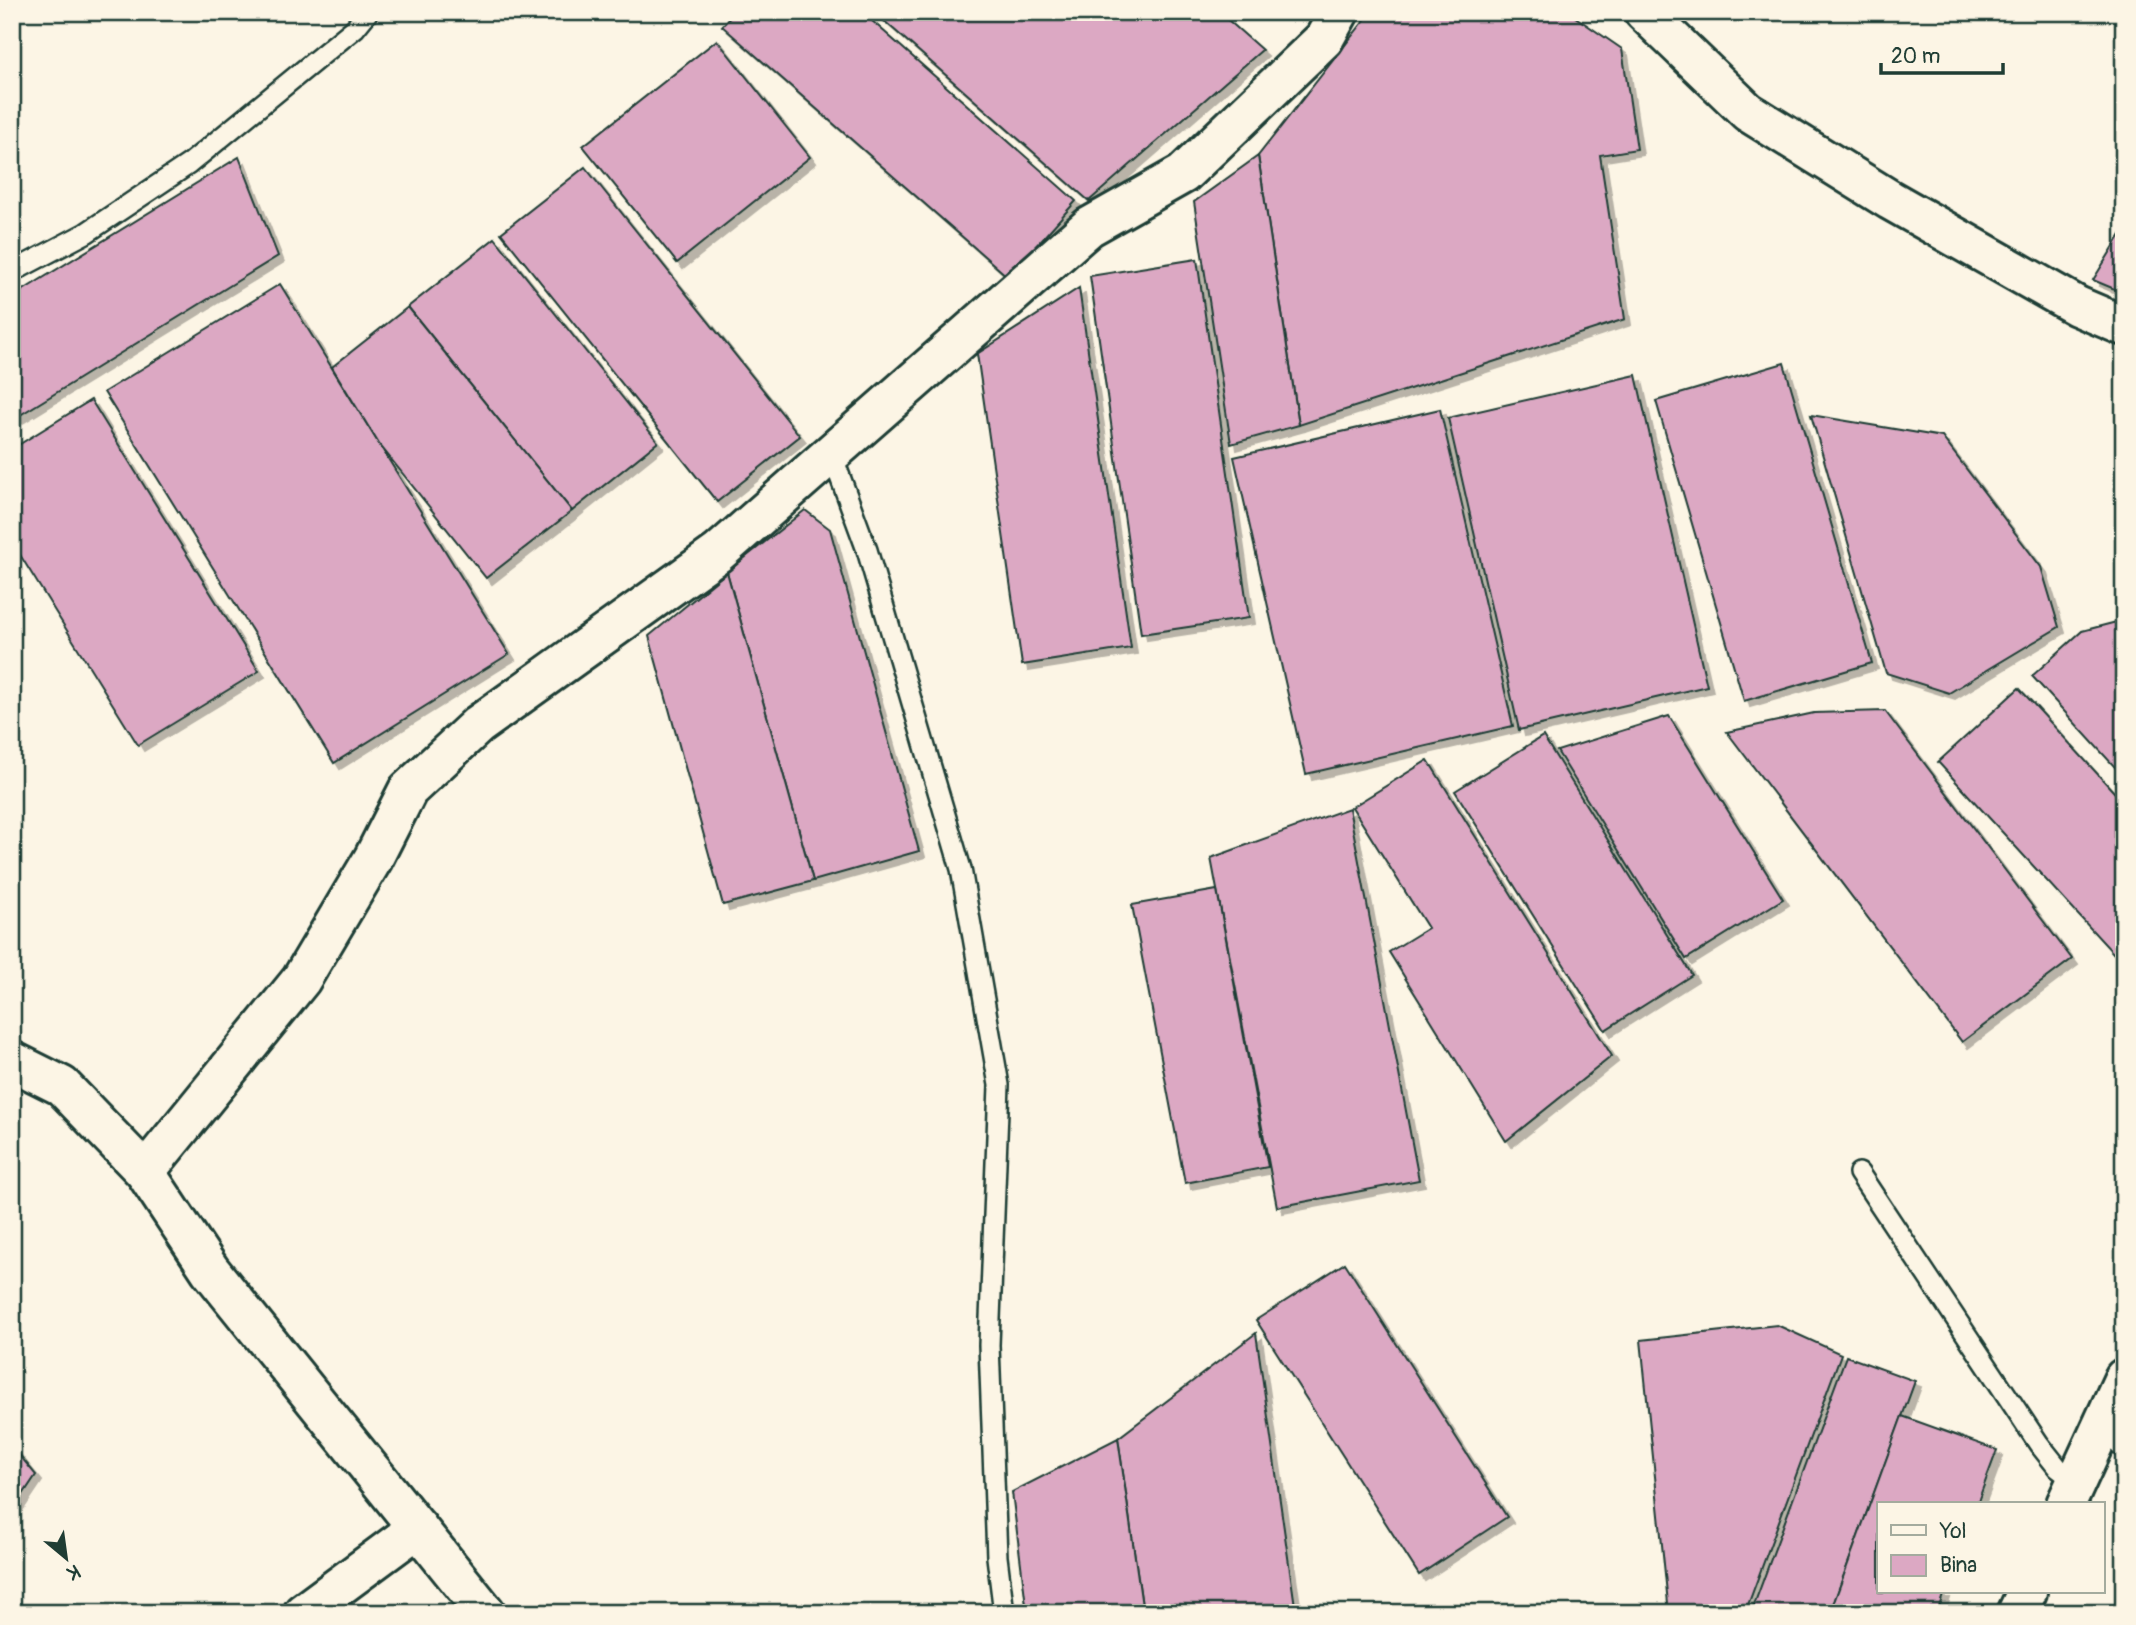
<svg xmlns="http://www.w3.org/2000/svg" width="2136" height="1625" font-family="Pangolin,sans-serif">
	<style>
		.building { fill: #dca8c3; stroke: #1f3d34; stroke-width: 2; filter: url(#shadow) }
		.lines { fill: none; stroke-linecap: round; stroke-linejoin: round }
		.lane-casing { stroke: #1f3d34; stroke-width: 24 }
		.street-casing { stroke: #1f3d34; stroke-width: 44 }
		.secondary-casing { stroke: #1f3d34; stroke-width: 44 }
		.lane { stroke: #fcf5e5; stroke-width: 19 }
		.street { stroke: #fcf5e5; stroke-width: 38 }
		.secondary { stroke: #fcf5e5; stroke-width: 38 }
	</style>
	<defs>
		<filter id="shadow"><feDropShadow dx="6" dy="6" stdDeviation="0" flood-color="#0004"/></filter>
	</defs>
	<rect width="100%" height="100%" fill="#fcf5e5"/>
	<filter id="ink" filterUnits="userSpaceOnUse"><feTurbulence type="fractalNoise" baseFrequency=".0143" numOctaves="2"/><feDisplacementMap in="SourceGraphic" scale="14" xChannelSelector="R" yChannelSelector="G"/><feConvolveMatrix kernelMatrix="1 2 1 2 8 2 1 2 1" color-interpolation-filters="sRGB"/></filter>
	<g filter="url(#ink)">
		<g class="building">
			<path d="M735,12H862L1076,201L1008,277L722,26Z"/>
			<path d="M874,12H1219L1262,50L1089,201Z"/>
			<path d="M1371,12H1568L1622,49L1637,149L1600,155L1625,319L1299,425L1258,156Z"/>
			<path d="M717,40L810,157L677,263L583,146Z"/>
			<path d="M1258,156L1299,425L1231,444L1194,202Z"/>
			<path d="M239,157L278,256L12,420V297Z"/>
			<path d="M585,167L800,436L717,502L501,233Z"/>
			<path d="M2124,230V293L2093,280Z"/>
			<path d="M495,238L658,442L572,511L408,307Z"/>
			<path d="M1197,259L1249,618L1141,634L1090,276Z"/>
			<path d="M280,284L509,654L334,763L104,392Z"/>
			<path d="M1079,288L1131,648L1022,665L977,354Z"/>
			<path d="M408,307L572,511L486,578L379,444L332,367Z"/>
			<path d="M1784,363L1872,663L1744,701L1656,401Z"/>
			<path d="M1636,375L1707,686L1519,730L1448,418Z"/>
			<path d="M91,400L259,671L138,745L12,542V449Z"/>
			<path d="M1440,409L1513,726L1306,774L1234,457Z"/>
			<path d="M1811,415L1942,437L2041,567L2059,627L1949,693L1886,673Z"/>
			<path d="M805,510L830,529L919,851L813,881L727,572Z"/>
			<path d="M727,572L813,881L723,905L649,636Z"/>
			<path d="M2124,620V777L2032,676L2082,631Z"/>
			<path d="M2019,688L2124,803V965L1938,762Z"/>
			<path d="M1885,711L2072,959L1962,1042L1727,732L1814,713Z"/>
			<path d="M1669,716L1783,899L1686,959L1557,751Z"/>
			<path d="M1543,736L1692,975L1605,1030L1455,791Z"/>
			<path d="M1428,760L1612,1056L1506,1141L1389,952L1428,928L1352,807Z"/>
			<path d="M1349,808L1419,1180L1277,1207L1211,858Z"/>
			<path d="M1217,890L1268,1167L1185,1183L1132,905Z"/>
			<path d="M1345,1263L1507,1517L1419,1575L1256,1320Z"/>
			<path d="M1777,1325L1841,1354L1745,1613H1669L1641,1340Z"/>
			<path d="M1256,1333L1296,1613H1143L1118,1438Z"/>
			<path d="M1846,1356L1915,1381L1830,1613H1751Z"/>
			<path d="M1902,1416L1997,1450L1977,1504H1879V1592H1944L1937,1613H1830Z"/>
			<path d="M1118,1438L1143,1613H1027L1012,1492Z"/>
			<path d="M12,1446L36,1475L12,1511Z"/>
		</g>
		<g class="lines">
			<g class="lane-casing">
				<g id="lane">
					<path d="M12,272L86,233L189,164L355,28L368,12"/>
					<path d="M832,455L867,550L961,869L999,1085L989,1345L997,1557L1004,1613"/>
					<path d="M1859,1173L2039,1444L2058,1468L2076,1482"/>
					<path d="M2101,1428L2124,1449"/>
				</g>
			</g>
			<g class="street-casing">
				<g id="street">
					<path d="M1644,12L1748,112L1890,200L2077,306L2124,326"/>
					<path d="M145,1172L301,980L373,859L408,790L478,725L718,553L1089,227L1183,174L1324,39L1339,12"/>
					<path d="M2066,1504L2124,1378"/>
					<path d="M303,1613L418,1528"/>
					<path d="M2017,1613L2027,1592"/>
				</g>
			</g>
			<g class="secondary-casing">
				<path id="secondary" d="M12,1061L62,1086L145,1172L210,1270L486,1613"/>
			</g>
			<use href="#lane" class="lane"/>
			<use href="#street" class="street"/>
			<use href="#secondary" class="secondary"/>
		</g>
	</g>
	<rect width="2136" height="1625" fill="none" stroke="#fcf5e5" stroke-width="42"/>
	<rect x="21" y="21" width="2094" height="1583" fill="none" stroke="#1f3d34" stroke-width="2.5" filter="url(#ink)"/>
	<rect x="1877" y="1502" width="228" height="91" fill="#fcf5e5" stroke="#a4ab9e" stroke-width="2"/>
	<rect x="1891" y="1525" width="35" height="10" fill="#fcf5e5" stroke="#a4ab9e" stroke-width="2"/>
	<text x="1940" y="1538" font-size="21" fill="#1f3d34">Yol</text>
	<rect x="1891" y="1555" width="35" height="21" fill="#dca8c3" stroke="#a4ab9e" stroke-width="2"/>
	<text x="1940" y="1572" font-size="21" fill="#1f3d34">Bina</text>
	<g transform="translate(66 1558) rotate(151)" stroke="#fcf5e5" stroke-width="5" paint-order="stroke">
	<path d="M0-5L12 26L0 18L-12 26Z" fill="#1f3d34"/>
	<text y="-10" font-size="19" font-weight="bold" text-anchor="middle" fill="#1f3d34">K</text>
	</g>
	<path d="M1881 63v10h122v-10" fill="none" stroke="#1f3d34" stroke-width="3.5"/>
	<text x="1891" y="63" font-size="21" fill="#1f3d34" stroke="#fcf5e5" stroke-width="5" paint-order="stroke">20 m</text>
</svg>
